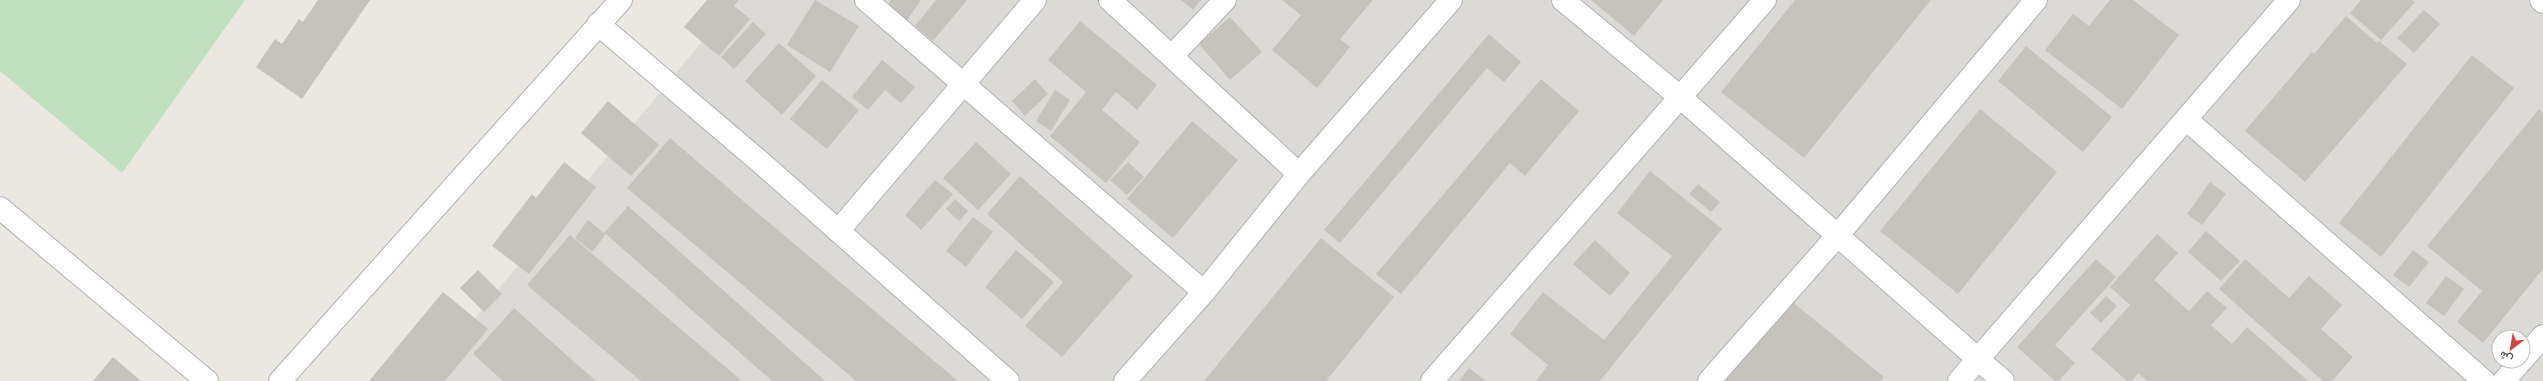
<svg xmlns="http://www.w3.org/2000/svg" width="2543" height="381" font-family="'Source Sans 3',Vazirmatn,sans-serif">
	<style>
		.industrial { fill: #dcdad6; fill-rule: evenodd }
		.green { fill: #c1e0c0 }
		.building { fill: #c6c3be }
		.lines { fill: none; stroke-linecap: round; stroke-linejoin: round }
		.minor-casing { stroke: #afb2b5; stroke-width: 24 }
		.minor { stroke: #fff; stroke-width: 22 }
	</style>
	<rect width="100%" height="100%" fill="#ebe8e1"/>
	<path class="industrial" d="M736,0H2543V381H423ZM2499,337H2523V361H2499Z"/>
	<path class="green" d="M0,0H245L122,173L0,71Z"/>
	<g class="building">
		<path d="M318,0H370L302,99L256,67L275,39L282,44L299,19L303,22Z"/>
		<path d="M707,0H739L734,6L750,19L719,56L684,27Z"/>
		<path d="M815,0L859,26L830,72L787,45Z"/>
		<path d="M891,0H921L906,22L886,8Z"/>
		<path d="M936,0H967L933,41L915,26Z"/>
		<path d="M1181,0H1201L1193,10Z"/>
		<path d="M1282,0H1373L1340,39L1350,47L1317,88L1272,50L1301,15Z"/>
		<path d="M1591,0H1663L1634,36Z"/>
		<path d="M1795,0H1931L1804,158L1721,92Z"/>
		<path d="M2110,0H2133L2179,35L2122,109L2045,50L2073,14L2089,26Z"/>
		<path d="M2361,0H2412L2415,2L2381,40L2350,13Z"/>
		<path d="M2424,10L2440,24L2414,53L2397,38Z"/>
		<path d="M2346,16L2377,43L2379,41L2407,64L2305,182L2245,131L2312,52L2314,54Z"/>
		<path d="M1230,17L1262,52L1230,80L1199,44Z"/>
		<path d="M1080,21L1157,85L1137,110L1116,92L1102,110L1140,142L1106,183L1050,136L1086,92L1048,60Z"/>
		<path d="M753,22L766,34L734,69L721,57Z"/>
		<path d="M1489,34L1521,62L1504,82L1487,68L1340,243L1324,230Z"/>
		<path d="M779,43L816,76L782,115L745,81Z"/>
		<path d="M2026,46L2112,117L2083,152L1998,81Z"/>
		<path d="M2472,55L2514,88L2381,257L2339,223Z"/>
		<path d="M882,60L915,87L901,103L885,90L868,110L852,97Z"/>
		<path d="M1035,79L1048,94L1025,116L1012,101Z"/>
		<path d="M1541,79L1579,111L1525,176L1510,163L1401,294L1376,274Z"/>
		<path d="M822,80L859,110L827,149L790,119Z"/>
		<path d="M1055,90L1070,100L1051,131L1036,121Z"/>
		<path d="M608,101L659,145L631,176L581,133Z"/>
		<path d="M1980,109L2057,172L1958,294L1880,231Z"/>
		<path d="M2539,109L2543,113V269L2483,343L2457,322L2482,291L2427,246Z"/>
		<path d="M1192,121L1238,160L1173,238L1127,199Z"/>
		<path d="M670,138L748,205L958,381H856L707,255L627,188Z"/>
		<path d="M976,142L1011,174L978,210L943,178Z"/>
		<path d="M564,162L596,187L529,274L492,246L532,194L536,198Z"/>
		<path d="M1128,162L1144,177L1127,195L1110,180Z"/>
		<path d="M1650,171L1722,229L1600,381H1536L1548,365L1510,334L1543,292L1604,340L1672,256L1617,213Z"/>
		<path d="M1020,176L1133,276L1062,357L1025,326L1063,282L987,214Z"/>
		<path d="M935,180L953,194L921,230L905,215Z"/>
		<path d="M2210,182L2226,194L2202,225L2187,214Z"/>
		<path d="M1698,184L1720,202L1711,212L1689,194Z"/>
		<path d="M955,199L968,211L959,221L946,209Z"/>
		<path d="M628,206L767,329L825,381H772L606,234L592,252L575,238L588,220L604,233Z"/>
		<path d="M973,217L993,232L966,267L946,251Z"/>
		<path d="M2206,231L2240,261L2221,281L2188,252Z"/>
		<path d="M2157,234L2178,253L2154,280L2189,311L2207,291L2227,308L2211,325L2232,344L2247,327L2308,381H2147L2138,373L2132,381H2127L2091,349L2130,305L2110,287Z"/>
		<path d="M570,235L590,252L742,381H641L567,319L527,285Z"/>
		<path d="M1321,238L1394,297L1326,381H1204Z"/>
		<path d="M1595,240L1630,273L1610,296L1573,264Z"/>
		<path d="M1016,250L1054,282L1022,319L985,287Z"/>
		<path d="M2413,250L2429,262L2409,287L2393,275Z"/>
		<path d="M2096,259L2116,277L2055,345L2075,363L2059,381H2055L2017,347Z"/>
		<path d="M2245,259L2289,298L2309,276L2342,305L2321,329L2353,357L2332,381H2323L2219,289Z"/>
		<path d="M478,270L502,294L484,312L460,288Z"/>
		<path d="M2446,276L2464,289L2444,316L2426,303Z"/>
		<path d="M443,292L488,329L445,381H369Z"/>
		<path d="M2106,296L2117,306L2101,323L2090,313Z"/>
		<path d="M1789,299L1884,377L1881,381H1722Z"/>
		<path d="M514,308L572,360L596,381H503L473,354Z"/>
		<path d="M113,357L141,381H93Z"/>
		<path d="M1469,368L1486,381H1459Z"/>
	</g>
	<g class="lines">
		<g class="minor-casing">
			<g id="minor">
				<path d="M866,0L1204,292"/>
				<path d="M1110,0L1299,174"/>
				<path d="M1563,0L1680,97L2003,381"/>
				<path d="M2541,0L2543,2"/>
				<path d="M598,24L758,160L1008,381"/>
				<path d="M1172,56L1225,0"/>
				<path d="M2186,119L2484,381"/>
				<path d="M0,208L207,381"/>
				<path d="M838,231L1035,0"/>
				<path d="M2523,359L2543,336"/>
				<path d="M280,381L621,0"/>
				<path d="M1125,381L1204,292L1299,174L1451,0"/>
				<path d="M1432,381L1765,0"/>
				<path d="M1709,381L1838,235L2036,0"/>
				<path d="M1959,381L2289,0"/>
				<path d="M2504,381L2521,361"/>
			</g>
		</g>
		<use href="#minor" class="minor"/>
	</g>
	<g transform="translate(2511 349) rotate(211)"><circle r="19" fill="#ffffff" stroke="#bdbebf"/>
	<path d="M0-3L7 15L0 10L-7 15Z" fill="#d3453f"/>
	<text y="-6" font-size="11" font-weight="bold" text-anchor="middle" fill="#5a5d60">ش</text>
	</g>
</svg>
